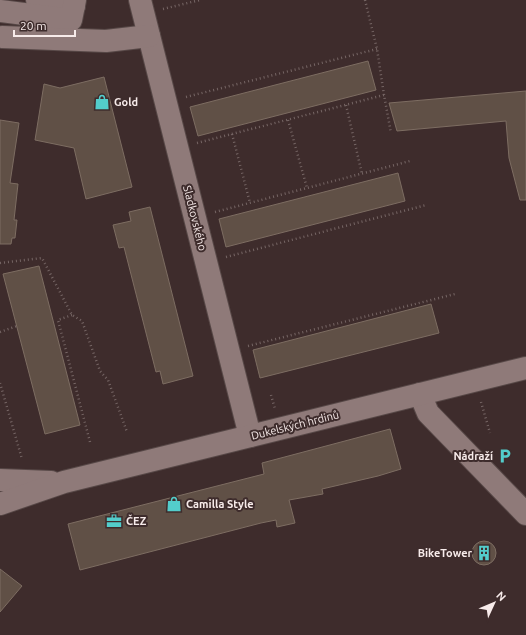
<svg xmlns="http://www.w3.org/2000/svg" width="526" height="635" font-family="Ubuntu,sans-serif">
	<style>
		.building { fill: #605046; stroke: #7d6d62 }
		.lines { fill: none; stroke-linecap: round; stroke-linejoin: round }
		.minor-casing { stroke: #574847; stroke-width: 24 }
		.path { stroke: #766665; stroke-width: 2.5; stroke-dasharray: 1 3; stroke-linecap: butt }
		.minor { stroke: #8f7a79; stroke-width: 22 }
		.labels { text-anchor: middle; stroke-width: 4; stroke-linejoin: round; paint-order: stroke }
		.poi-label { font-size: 11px; font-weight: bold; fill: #f7ebea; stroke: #3e2c2c; text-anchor: start }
		.street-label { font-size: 11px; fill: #f7ebea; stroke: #3e2c2c }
	</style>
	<rect width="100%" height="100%" fill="#3e2c2c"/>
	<g class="building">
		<path d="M368,61L376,90L198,136L190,107Z"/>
		<path d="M104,77L132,187L86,199L74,148L35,140L44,84L60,88Z"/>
		<path d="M526,91V200H520L509,158L506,121L397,131L389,103Z"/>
		<path d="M0,120L19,123L10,183L18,184L14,220H17L15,238H12L11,244H0Z"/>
		<path d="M398,173L405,201L226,247L219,219Z"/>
		<path d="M150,207L193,376L163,384L160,371L156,372L124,247L119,248L113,225L131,221L129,212Z"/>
		<path d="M39,266L80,425L45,434L3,274Z"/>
		<path d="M431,304L439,333L260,378L253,350Z"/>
		<path d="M390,429L401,469L378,476L322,489L323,494L289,500L295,523L277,527L276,520L261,523L80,570L68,524L264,474L262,463Z"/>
		<circle cx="484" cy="553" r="12"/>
		<path d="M0,569L22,586L0,612Z"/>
	</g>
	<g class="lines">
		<g class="minor-casing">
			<g id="minor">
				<path d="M37,0L74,6"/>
				<path d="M140,0L250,436"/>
				<path d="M0,11L71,20L75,0"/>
				<path d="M2,37L106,41L149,36"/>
				<path d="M420,394L428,413L526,514"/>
				<path d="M0,480L51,482"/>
				<path d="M0,504L64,482L526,368"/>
			</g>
		</g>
		<g class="path">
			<path d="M365,0L377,49L384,95"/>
			<path d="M163,9L200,0"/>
			<path d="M186,97L377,49"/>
			<path d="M346,105L362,174"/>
			<path d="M288,120L307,188"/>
			<path d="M232,134L250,203"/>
			<path d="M197,143L384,95L391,133"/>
			<path d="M215,212L410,161"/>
			<path d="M226,257L426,205"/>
			<path d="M0,263L42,258L72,315L82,321L100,371L108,380L127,432"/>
			<path d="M72,315L58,320L90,442"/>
			<path d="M0,332L17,326"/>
			<path d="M248,346L455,294"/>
			<path d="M0,383L22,459"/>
			<path d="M271,395L275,409"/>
			<path d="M481,402L490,433"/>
		</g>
		<use href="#minor" class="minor"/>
	</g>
	<defs>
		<g id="shop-bare" transform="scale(1.2)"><path d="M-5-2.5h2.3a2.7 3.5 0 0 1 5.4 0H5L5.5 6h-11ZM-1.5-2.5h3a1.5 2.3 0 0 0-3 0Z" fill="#53cdcb" stroke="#3e2c2c" stroke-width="2.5" paint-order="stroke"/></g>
		<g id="parking-bare" transform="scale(1.2)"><path d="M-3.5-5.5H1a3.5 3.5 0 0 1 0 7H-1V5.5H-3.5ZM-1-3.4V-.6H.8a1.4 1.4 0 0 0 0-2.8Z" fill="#53cdcb" stroke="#3e2c2c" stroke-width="2.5" paint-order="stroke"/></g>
		<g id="office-bare" transform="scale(1.2)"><path d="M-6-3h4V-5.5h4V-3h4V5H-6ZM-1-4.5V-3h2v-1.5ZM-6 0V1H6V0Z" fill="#53cdcb" stroke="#3e2c2c" stroke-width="2.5" paint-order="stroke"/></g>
		<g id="building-bare" transform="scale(1.2)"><path d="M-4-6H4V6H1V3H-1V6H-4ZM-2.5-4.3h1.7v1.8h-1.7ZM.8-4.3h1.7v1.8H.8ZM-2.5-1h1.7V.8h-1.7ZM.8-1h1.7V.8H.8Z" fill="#53cdcb" stroke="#3e2c2c" stroke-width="2.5" paint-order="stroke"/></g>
	</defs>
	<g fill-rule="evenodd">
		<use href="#shop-bare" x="102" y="102"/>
		<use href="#parking-bare" x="505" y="456"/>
		<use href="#shop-bare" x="174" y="504"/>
		<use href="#office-bare" x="114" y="521"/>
		<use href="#building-bare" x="484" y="553"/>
	</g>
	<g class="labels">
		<g class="poi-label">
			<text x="114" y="106">Gold</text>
			<text x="493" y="460" text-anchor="end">Nádraží</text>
			<text x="186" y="508">Camilla Style</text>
			<text x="126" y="525">ČEZ</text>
			<text x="472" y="557" text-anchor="end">BikeTower</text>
		</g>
		<g class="street-label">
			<text transform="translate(195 218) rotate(76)" y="4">Sladkovského</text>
			<text transform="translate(295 425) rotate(-14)" y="4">Dukelských hrdinů</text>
		</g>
	</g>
	<g transform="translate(494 603) rotate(46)" stroke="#3e2c2c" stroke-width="3" paint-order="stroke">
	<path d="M0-3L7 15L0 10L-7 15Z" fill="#f7ebea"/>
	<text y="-6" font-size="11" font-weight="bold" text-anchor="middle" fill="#f7ebea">N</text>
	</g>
	<path d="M14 30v6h61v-6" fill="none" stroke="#f7ebea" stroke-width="2"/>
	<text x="20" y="30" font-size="12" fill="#f7ebea" stroke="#3e2c2c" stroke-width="3" paint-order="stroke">20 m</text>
</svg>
